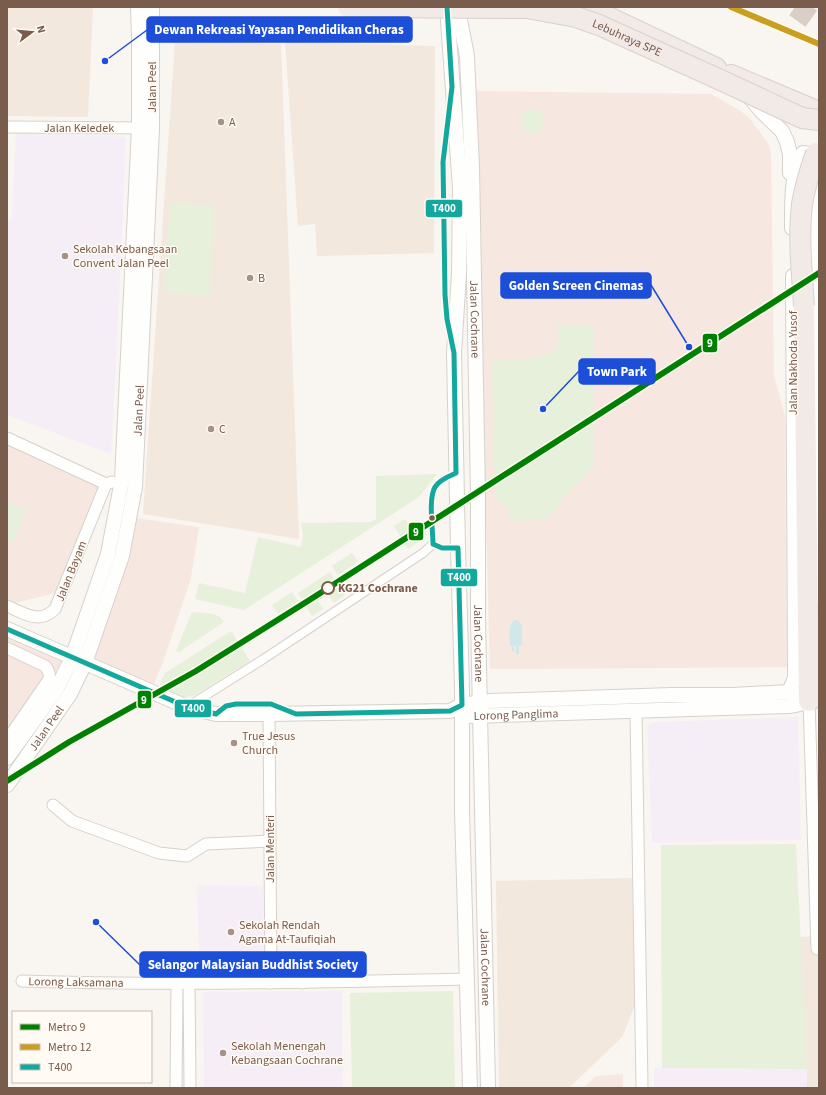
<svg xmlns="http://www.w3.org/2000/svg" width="826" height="1095" font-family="'Source Sans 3',sans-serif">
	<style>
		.residential { fill: #f2e8de }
		.commercial { fill: #f6e8e1 }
		.education { fill: #f6eef6 }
		.green { fill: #e7f0db }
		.water { fill: #d0e8ea }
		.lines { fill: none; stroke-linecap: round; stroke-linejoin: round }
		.motorway-tunnel { stroke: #d9cfc7; stroke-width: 20; stroke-dasharray: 20 10; stroke-linecap: butt }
		.pedestrian-casing { stroke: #d7d1cb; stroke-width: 10 }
		.minor-casing { stroke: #d7d1cb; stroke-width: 13 }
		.tertiary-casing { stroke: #d7d1cb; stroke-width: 16 }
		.secondary-casing { stroke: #d9d2cb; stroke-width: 17 }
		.motorway-casing { stroke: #dad1cc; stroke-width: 22 }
		.pedestrian { stroke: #fefefd; stroke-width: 8 }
		.minor { stroke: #fefefd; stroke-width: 11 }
		.tertiary { stroke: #fefefd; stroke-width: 14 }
		.secondary { stroke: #fefefd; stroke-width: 15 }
		.motorway { stroke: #f2eae7; stroke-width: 20 }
		.motorway-bridge-casing { stroke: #dad1cc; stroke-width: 22; stroke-linecap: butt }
		.motorway-bridge { stroke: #f2eae7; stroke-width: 20 }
		.bus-1-casing { stroke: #fffaf3; stroke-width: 8 }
		.bus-1 { stroke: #12a89d; stroke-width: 5 }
		.metro-1-casing { stroke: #fffaf3; stroke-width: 9 }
		.metro-2-casing { stroke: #fffaf3; stroke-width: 9 }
		.metro-1 { stroke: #008000; stroke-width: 6 }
		.metro-2 { stroke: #ca9f1f; stroke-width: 6 }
		.poi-dot { fill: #a69286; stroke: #fffaf3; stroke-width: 1.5 }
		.bus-dot { fill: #7a5c4d; stroke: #fffaf3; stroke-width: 1.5 }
		.stop-dot { fill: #fffaf3; stroke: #7a5c4d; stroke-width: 2 }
		.labels { text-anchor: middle; stroke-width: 3; stroke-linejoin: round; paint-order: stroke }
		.street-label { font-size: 12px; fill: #7a5c4d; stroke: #fffaf3 }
		.poi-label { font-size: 12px; fill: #7a5c4d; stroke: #fffaf3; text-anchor: start }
		.stop-label { font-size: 12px; font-weight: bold; fill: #7a5c4d; stroke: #fffaf3; text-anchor: start }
		.leader { fill: none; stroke: #1d4ed8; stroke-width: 1.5 }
		.callout-dot { fill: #1d4ed8; stroke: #fffaf3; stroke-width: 1.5 }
		.callout { fill: #1d4ed8; stroke: #1d4ed8; stroke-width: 1.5 }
		.callout-label { font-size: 13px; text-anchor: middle; font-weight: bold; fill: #fff }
		.line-badge { stroke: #fffaf3; stroke-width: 1.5 }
		.badge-label { font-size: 11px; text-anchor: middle; font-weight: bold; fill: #fff }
	</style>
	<rect width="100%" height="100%" fill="#f9f5f0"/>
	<g class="residential">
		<path d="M7,7H93L88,117L7,116Z"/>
		<path d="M175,41L281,44L299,539L143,514Z"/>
		<path d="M285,42L435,46L434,253L317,256L315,224L298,226Z"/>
		<path d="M632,878L635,1005L622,1037L569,1088H499L496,881Z"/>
		<path d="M819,936V1088H807L800,937Z"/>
	</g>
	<g class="commercial">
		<path d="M474,91L711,94L741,111L751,120L768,143L771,152L774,376L785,416L787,667L490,669Z"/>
		<path d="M7,441L101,485L59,592L11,604L7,602Z"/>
		<path d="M135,518L199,527L191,578L163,662L153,686L92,661Z"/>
		<path d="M7,636L63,661L7,744Z"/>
		<path d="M623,1074V1088H583L596,1076Z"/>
	</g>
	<g class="education">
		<path d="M16,131L126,137L117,346L111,454L7,415V220H12Z"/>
		<path d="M798,717L801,840L652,843L647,726L654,722Z"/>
		<path d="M197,885L263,886L264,978H200Z"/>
		<path d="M342,991L343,1088H204L203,992Z"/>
		<path d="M654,1068L807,1069V1088H654Z"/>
	</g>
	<g class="green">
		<circle cx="532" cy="121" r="12"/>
		<path d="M170,203L214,205L210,295L165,293Z"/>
		<path d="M558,325H593L594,467L544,520L510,521V510L495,499L492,360C509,359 553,363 558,343C559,338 558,330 558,325Z"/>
		<path d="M437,474L419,497L244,610L195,599L199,583L245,593L258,537L301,547L303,536L301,523L370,522L376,519V476Z"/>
		<path d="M7,501L26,510L13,542L7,540Z"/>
		<path d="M405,519L419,542L408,549L394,526Z"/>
		<path d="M352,553L358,562L338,575L332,566Z"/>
		<path d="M330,572L345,595L334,603L328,595L318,601L323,609L312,616L298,593Z"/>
		<path d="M292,592L298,601L278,614L272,605Z"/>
		<path d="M192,612C202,613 220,612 224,622L179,652L176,651Z"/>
		<path d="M231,631L250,661L195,695L183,698L163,690L160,683L165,673Z"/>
		<path d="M796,844L807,1069L662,1068L661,845Z"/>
		<path d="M453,991L455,1088H352L350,993Z"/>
	</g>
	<path class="water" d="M515,620H518L522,625V645L519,646V654H516V646H514V651H512V646H510C510,638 507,624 515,620Z"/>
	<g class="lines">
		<path class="motorway-tunnel" d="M795,7L819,24"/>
		<g class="pedestrian-casing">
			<path id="pedestrian" d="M187,707L262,660L423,553L433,544"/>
		</g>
		<g class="minor-casing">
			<g id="minor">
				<path d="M7,127L146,128"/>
				<path d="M7,438L106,484L112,482"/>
				<path d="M7,606C24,613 39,625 55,609L106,484"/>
				<path d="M7,648L45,666C49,670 50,674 49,679L7,740"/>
				<path d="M809,701L817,949"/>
				<path d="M636,710L642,1088"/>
				<path d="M269,714L271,983"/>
				<path d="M53,805L72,821L159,853L187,856L206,844L270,841"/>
				<path d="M271,953C279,966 288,976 302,983"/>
				<path d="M22,981C170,986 318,982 466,979"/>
				<path d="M189,983L190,1088"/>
				<path d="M176,1088L177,984"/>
			</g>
		</g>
		<g class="tertiary-casing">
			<g id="tertiary">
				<path d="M447,7L460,188L459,274L454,353L458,548L462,688V811L470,1088"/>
				<path id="s1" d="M459,7C459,24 465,40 467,57L472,167L478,494V619L488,1088"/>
				<path d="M748,95L762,112L782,131L787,142L790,154V173"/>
				<path d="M792,228C792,208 791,169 803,153L809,154L812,160V221L815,283L819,596"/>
				<path d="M7,629L187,707L216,714H269L450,711L462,705L490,701L672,695H733L789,692L797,695"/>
				<path d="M789,692L795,678V665L793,276"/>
				<path id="s2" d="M471,716L789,706C807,704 814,699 819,681"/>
				<path d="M7,758L56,690L72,658L108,554L122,480L139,128V39L138,7"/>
				<path id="s3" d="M7,785L70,694L85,663L122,556L135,487L152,129V7"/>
			</g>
		</g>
		<g class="secondary-casing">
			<path id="secondary" d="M813,238L819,229"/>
		</g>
		<g class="motorway-casing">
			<g id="motorway">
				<path d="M579,7L604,15L716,68"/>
				<path d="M731,75L819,112"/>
				<path d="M804,306L809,701"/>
			</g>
		</g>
		<use href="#pedestrian" class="pedestrian"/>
		<use href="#minor" class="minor"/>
		<use href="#tertiary" class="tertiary"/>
		<use href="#secondary" class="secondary"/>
		<use href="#motorway" class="motorway"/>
		<g class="motorway-bridge-casing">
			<g id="motorway-bridge">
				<path id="s4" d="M348,7L527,8L576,17L599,25L725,82L802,118L819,120"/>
				<path d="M804,306C802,272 798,238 802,204C805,187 810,170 816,153"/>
			</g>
		</g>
		<use href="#motorway-bridge" class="motorway-bridge"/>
		<g class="bus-1-casing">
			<path id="bus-1" d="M7,629L187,707L216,714L226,706L236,704H271L296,714L450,711L462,705L458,548H442L433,544C433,529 428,499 435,487C439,480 449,476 456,473L454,353L447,319L445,295L443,162L452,87L447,7"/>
		</g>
		<use href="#bus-1" class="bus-1"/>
		<g class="metro-1-casing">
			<path id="metro-1" d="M7,781L69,742L196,671L311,599L819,273"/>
		</g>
		<g class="metro-2-casing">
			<path id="metro-2" d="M731,7L819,44"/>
		</g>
		<use href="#metro-1" class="metro-1"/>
		<use href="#metro-2" class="metro-2"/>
	</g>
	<g class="poi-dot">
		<circle cx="221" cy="122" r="4"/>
		<circle cx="65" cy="256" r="4"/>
		<circle cx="250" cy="278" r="4"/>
		<circle cx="211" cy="429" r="4"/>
		<circle cx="234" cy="743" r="4"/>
		<circle cx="231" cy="932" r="4"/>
		<circle cx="223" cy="1053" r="4"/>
	</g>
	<circle class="bus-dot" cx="432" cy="518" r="3.5"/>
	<circle class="stop-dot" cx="328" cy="588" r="6"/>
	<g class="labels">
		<g class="street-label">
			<text dy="4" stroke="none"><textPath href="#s4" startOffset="284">Lebuhraya SPE</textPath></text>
			<text transform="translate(152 87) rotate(-90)" y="4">Jalan Peel</text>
			<text x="79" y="132">Jalan Keledek</text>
			<text dy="4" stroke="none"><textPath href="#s1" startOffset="313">Jalan Cochrane</textPath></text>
			<text transform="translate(793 363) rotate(-90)" y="4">Jalan Nakhoda Yusof</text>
			<text dy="4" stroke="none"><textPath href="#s3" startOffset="405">Jalan Peel</textPath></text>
			<text transform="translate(71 571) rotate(-68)" y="4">Jalan Bayam</text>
			<text dy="4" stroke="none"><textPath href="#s1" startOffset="637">Jalan Cochrane</textPath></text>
			<text dy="4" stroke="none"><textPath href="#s2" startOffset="45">Lorong Panglima</textPath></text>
			<text dy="4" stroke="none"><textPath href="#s3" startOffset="69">Jalan Peel</textPath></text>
			<text transform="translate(270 849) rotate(-90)" y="4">Jalan Menteri</text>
			<text dy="4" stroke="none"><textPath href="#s1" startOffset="961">Jalan Cochrane</textPath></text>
			<text transform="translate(76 982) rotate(1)" y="4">Lorong Laksamana</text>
		</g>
		<g class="poi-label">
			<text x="229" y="126">A</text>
			<text x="73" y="253">Sekolah Kebangsaan<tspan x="73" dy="14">Convent Jalan Peel</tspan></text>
			<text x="258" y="282">B</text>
			<text x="219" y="433">C</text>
			<text x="242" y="740">True Jesus<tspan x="242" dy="14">Church</tspan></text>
			<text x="239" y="929">Sekolah Rendah<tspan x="239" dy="14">Agama At-Taufiqiah</tspan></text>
			<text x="231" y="1050">Sekolah Menengah<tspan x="231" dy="14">Kebangsaan Cochrane</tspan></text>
		</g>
		<g class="stop-label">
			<text x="338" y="592">KG21 Cochrane</text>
		</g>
	</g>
	<path class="leader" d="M105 61L147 30M689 347L651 285M543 409L579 371M96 922L140 965"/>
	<g class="callout-dot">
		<circle cx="105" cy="61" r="4"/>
		<circle cx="689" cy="347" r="4"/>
		<circle cx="543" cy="409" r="4"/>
		<circle cx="96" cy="922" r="4"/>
	</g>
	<g class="callout">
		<rect x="147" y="17" width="265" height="25" rx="4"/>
		<rect x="501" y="273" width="150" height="25" rx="4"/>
		<rect x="579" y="359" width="76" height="25" rx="4"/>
		<rect x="140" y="952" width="226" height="25" rx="4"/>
	</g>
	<g class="callout-label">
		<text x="279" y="34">Dewan Rekreasi Yayasan Pendidikan Cheras</text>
		<text x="576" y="290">Golden Screen Cinemas</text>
		<text x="617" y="376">Town Park</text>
		<text x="253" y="969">Selangor Malaysian Buddhist Society</text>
	</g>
	<g class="line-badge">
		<rect x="425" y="199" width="38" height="19" rx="4" fill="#12a89d"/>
		<rect x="702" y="333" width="16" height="20" rx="4" fill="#008000"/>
		<rect x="408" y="522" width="16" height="19" rx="4" fill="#008000"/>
		<rect x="440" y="568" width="38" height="19" rx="4" fill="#12a89d"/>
		<rect x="137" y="690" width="15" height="19" rx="4" fill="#008000"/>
		<rect x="174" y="699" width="38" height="19" rx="4" fill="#12a89d"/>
	</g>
	<g class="badge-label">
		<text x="444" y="212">T400</text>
		<text x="710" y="347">9</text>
		<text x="416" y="536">9</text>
		<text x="459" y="581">T400</text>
		<text x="144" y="704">9</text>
		<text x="193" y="712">T400</text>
	</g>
	<rect width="826" height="1095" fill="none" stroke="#7a5c4d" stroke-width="16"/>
	<rect x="12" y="1011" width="140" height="72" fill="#fffaf3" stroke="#cabbb1"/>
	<rect x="20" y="1024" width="20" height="6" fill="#008000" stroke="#cabbb1"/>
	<text x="48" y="1031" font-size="12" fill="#7a5c4d">Metro 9</text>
	<rect x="20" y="1044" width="20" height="6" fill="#ca9f1f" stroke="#cabbb1"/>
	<text x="48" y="1051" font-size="12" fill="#7a5c4d">Metro 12</text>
	<rect x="20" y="1064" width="20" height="6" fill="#12a89d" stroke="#cabbb1"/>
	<text x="48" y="1071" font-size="12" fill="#7a5c4d">T400</text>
	<g transform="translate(32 32) rotate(74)" stroke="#fffaf3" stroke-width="3" paint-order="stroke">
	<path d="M0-3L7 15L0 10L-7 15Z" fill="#7a5c4d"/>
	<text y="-6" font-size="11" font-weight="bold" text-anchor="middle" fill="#7a5c4d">N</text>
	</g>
</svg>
